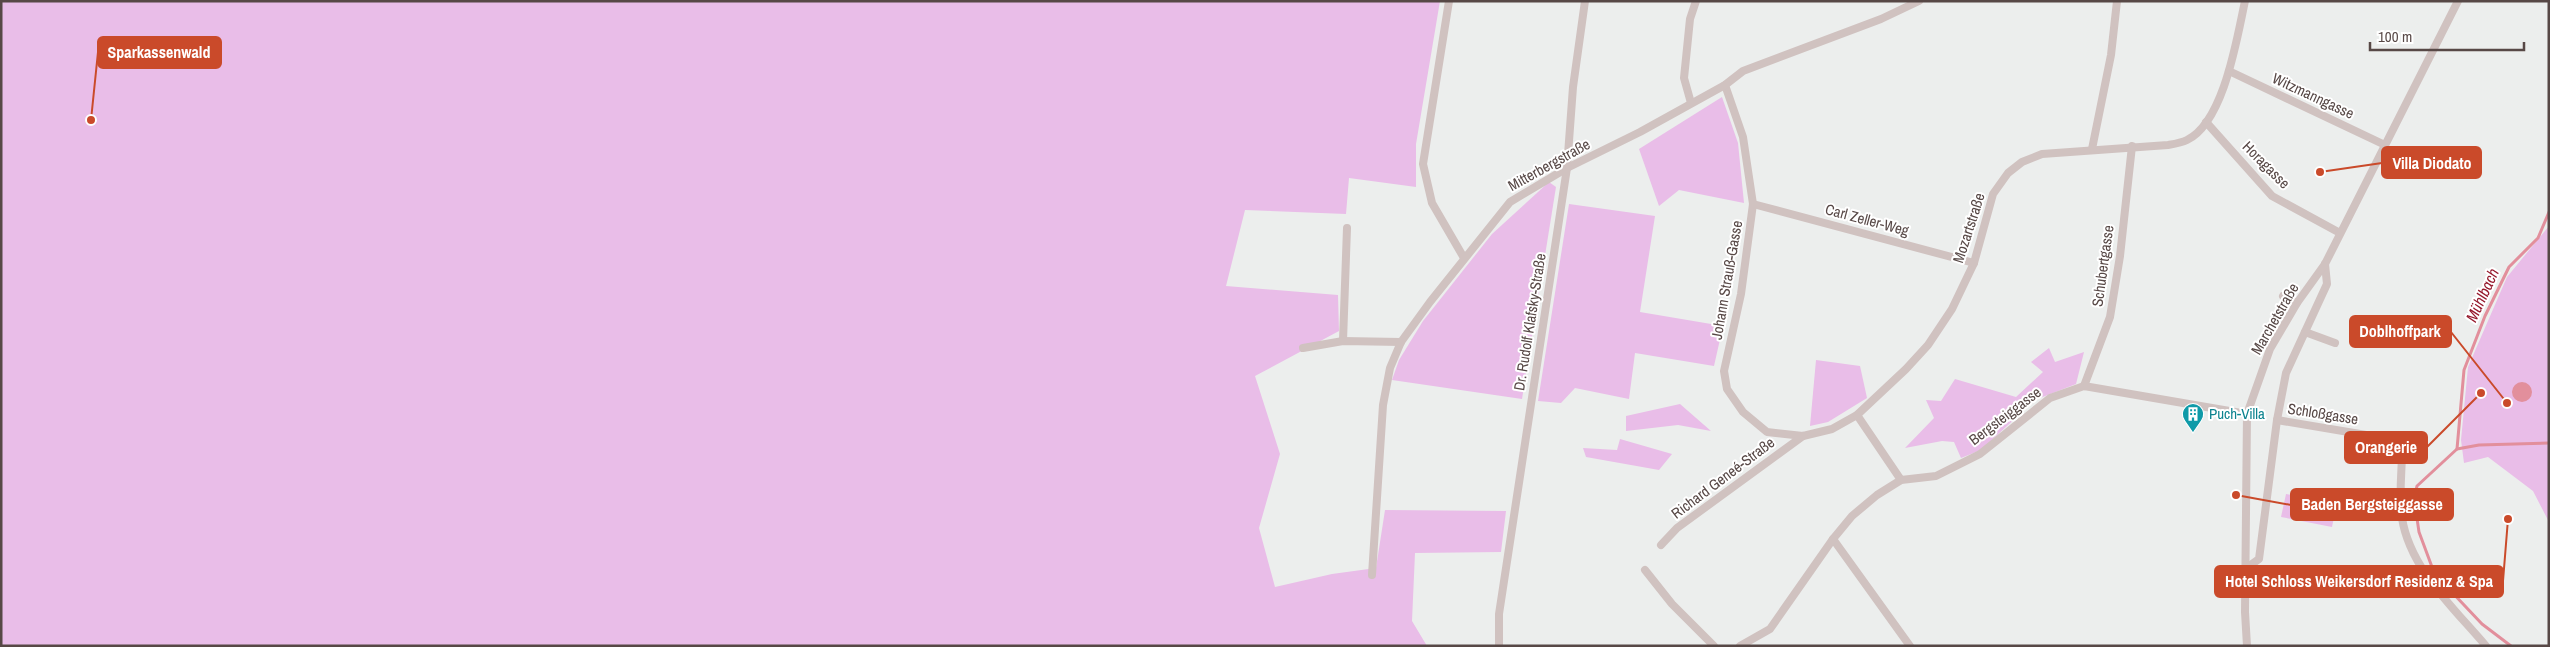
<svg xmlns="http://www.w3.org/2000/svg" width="2550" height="647" font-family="'Archivo Narrow',sans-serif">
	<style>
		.green { fill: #e9bde8 }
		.water { fill: #e28f9c }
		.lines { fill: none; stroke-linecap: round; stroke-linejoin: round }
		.stream { stroke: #e28f9c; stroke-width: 3 }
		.minor { stroke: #d0c2c0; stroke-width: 8 }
		.labels { text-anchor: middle; stroke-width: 4; stroke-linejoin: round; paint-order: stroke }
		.street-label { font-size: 15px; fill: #574846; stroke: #fff }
		.culture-label { font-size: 15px; fill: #0d838f; stroke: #fff; text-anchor: start }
		.water-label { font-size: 16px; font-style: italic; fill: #961a2d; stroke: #fff }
		.leader { fill: none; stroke: #ca4a2a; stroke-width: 2 }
		.callout-dot { fill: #ca4a2a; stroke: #fff; stroke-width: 2 }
		.callout { fill: #ca4a2a; stroke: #ca4a2a; stroke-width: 2 }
		.callout-label { font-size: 16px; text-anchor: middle; font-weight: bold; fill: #fff }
	</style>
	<rect width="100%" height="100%" fill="#eceeed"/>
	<g class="green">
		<path d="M1,1H1440L1416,144V187L1349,178L1346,214L1245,210L1226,286L1338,295L1339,331L1255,376L1280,454L1259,528L1275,587L1332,574L1376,568L1385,510L1506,511L1501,552L1415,553L1412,621L1427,646H1Z"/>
		<path d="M1722,97L1738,143L1744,203L1679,190L1659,206L1639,149Z"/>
		<path d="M1549,182L1556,187L1522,399L1392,380L1399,360L1423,321L1492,234Z"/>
		<path d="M1569,204L1655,216L1640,312L1723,326L1714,366L1635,353L1629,399L1575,388L1561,403L1538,401Z"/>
		<path d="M2549,226V522L2533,491L2488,457L2464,463L2461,440L2468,367L2507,277Z"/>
		<path d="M2049,348L2055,362L2084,352L2076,384L2035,400L1981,450L1961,458L1954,442L1942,441L1905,448L1934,418L1926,400L1941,401L1955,379L2016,397L2043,372L2031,362Z"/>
		<path d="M1816,360L1860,366L1867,398L1828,422L1810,426Z"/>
		<path d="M1680,404L1711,431L1678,425L1626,431V416Z"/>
		<path d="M1620,439L1672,454L1659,470L1586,457L1583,448L1617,450Z"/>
		<path d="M2286,494L2337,503L2332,527L2281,517Z"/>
	</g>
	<circle class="water" cx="2522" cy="392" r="10"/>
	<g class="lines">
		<g class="stream">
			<path d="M2457,449L2479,445L2549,443"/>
			<path d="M2511,646L2482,624L2448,588L2432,567L2419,532L2414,498L2417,486L2457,449L2464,370L2485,316L2509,267L2538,238L2549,212"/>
		</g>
		<g class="minor">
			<path d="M1449,1L1423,164L1432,203L1464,258"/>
			<path d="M2229,71L2385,145"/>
			<path d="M1725,85L1743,137L1753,204L1741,294L1724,371L1727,389L1743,412L1767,432L1803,436L1832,429L1857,415L1906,369L1928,345L1952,309L1974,263L1993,194L2008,173L2022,162L2042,154L2168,145C2174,144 2181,143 2187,140C2224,122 2237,38 2245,1"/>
			<path d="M1691,103L1684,78L1690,19L1696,1"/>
			<path d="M2206,122L2272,196L2340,233"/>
			<path d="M2092,149L2111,55L2117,1"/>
			<path d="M1753,204L1974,263"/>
			<path d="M2283,296L2297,303"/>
			<path d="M2305,332L2335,343"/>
			<path d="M1343,341L1347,228"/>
			<path d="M1303,348L1343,341L1401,342"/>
			<path d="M2084,386L2110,317L2120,256L2132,146"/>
			<path d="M1857,415L1901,480"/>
			<path d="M2277,420L2402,441C2403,465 2398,495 2402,518C2410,569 2454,608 2486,646"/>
			<path d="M1833,539L1910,646"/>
			<path d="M1661,545L1677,528L1803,436"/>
			<path d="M2245,569L2259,559L2277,420L2286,373L2327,284L2325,264"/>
			<path d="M1645,570L1672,604L1714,646"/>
			<path d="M1372,575L1383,405L1390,368L1401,342L1430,302L1510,202L1567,168L1640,132L1725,85L1743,71L1881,19L1919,1"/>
			<path d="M1499,646V614L1567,168L1573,87L1585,1"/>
			<path d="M1740,646L1770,629L1833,539L1852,516L1877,495L1901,480L1936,476L1980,454L2050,398L2084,386L2247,414"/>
			<path d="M2247,646L2245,612L2247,414L2270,349L2297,303L2325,264L2458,1"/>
		</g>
	</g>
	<defs>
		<g id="building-pin" transform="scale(1.125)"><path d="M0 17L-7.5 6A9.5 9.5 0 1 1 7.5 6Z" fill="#0f9aa8" stroke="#fff"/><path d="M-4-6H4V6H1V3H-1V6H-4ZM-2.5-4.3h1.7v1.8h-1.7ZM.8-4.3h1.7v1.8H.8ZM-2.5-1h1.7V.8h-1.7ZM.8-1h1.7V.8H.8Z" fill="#fff"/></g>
	</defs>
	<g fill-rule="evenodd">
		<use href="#building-pin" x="2193" y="414"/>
	</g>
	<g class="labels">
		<g class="street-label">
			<text transform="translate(2313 96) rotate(25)" y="5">Witzmanngasse</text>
			<text transform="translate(1549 165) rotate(-29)" y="5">Mitterbergstraße</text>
			<text transform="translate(2266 165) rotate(45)" y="5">Horagasse</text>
			<text transform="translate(1867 220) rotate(15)" y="5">Carl Zeller-Weg</text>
			<text transform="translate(1969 228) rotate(-72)" y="5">Mozartstraße</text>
			<text transform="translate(2103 266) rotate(-82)" y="5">Schubertgasse</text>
			<text transform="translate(1727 280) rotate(-80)" y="5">Johann Strauß-Gasse</text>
			<text transform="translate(2275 319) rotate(-60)" y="5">Marchetstraße</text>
			<text transform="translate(1530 322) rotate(-81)" y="5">Dr. Rudolf Klafsky-Straße</text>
			<text transform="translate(2323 414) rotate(9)" y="5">Schloßgasse</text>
			<text transform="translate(2005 416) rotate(-37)" y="5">Bergsteiggasse</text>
			<text transform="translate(1723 478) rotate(-37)" y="5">Richard Geneé-Straße</text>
		</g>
		<g class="culture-label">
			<text x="2209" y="419">Puch-Villa</text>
		</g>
		<g class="water-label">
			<text transform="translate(2482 295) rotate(-65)" y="6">Mühlbach</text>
		</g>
	</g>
	<path class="leader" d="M91 120L98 52M2320 172L2382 163M2507 403L2451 332M2481 393L2427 447M2236 495L2291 505M2508 519L2503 581"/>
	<g class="callout-dot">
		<circle cx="91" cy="120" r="5"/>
		<circle cx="2320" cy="172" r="5"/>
		<circle cx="2507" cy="403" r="5"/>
		<circle cx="2481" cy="393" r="5"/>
		<circle cx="2236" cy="495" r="5"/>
		<circle cx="2508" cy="519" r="5"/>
	</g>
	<g class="callout">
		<rect x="98" y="37" width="123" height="31" rx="5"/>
		<rect x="2382" y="147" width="99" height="31" rx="5"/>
		<rect x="2350" y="316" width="101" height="31" rx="5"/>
		<rect x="2345" y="432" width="82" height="31" rx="5"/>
		<rect x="2291" y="489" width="162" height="31" rx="5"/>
		<rect x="2215" y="566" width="288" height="31" rx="5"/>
	</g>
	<g class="callout-label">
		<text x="159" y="58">Sparkassenwald</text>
		<text x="2432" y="169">Villa Diodato</text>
		<text x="2400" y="337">Doblhoffpark</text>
		<text x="2386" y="453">Orangerie</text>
		<text x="2372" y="510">Baden Bergsteiggasse</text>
		<text x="2359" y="587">Hotel Schloss Weikersdorf Residenz &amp; Spa</text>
	</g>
	<rect width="2550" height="647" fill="none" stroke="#574846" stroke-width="5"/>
	<path d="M2370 42v8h154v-8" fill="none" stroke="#574846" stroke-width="2.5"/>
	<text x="2378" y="42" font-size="15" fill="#574846" stroke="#ffffff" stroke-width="4" paint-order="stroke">100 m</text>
</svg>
